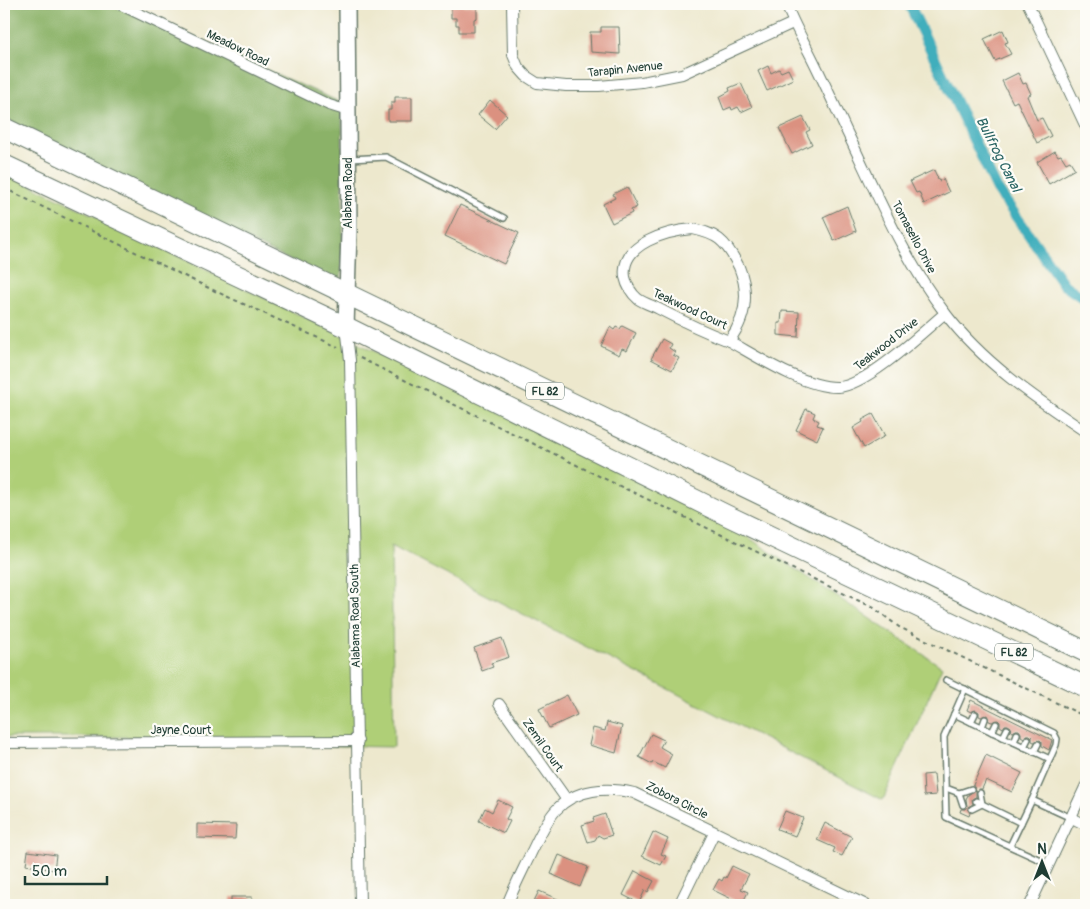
<svg xmlns="http://www.w3.org/2000/svg" width="1090" height="909" font-family="Pangolin,sans-serif">
	<style>
		.green { fill: #afcf77; stroke: #678656 }
		.forest { fill: #8bb268; stroke: #55784e }
		.lines { fill: none; stroke-linecap: round; stroke-linejoin: round }
		.canal { stroke: #3faebc; stroke-width: 11 }
		.building { fill: #db9180 }
		.lane-casing { stroke: #67796a; stroke-width: 8 }
		.street-casing { stroke: #67796a; stroke-width: 12 }
		.secondary-casing { stroke: #67796a; stroke-width: 18 }
		.highway-casing { stroke: #67796a; stroke-width: 22 }
		.path { stroke: #67796a; stroke-width: 2; stroke-dasharray: 4 4; stroke-linecap: butt }
		.lane { stroke: #fff; stroke-width: 5 }
		.street { stroke: #fff; stroke-width: 10 }
		.secondary { stroke: #fff; stroke-width: 15 }
		.highway { stroke: #fff; stroke-width: 20 }
		.labels { text-anchor: middle; stroke-width: 4.5; stroke-linejoin: round; paint-order: stroke }
		.shield { fill: #fdfcf7; stroke: #62766e; stroke-width: 1 }
		.shield-label { font-size: 11px; font-weight: bold; fill: #1f3d34 }
		.street-label { font-size: 12px; fill: #1f3d34; stroke: #fdfcf7 }
		.water-label { font-size: 14px; font-style: italic; fill: #2a6564; stroke: #fdfcf7 }
	</style>
	<rect width="100%" height="100%" fill="#fdfcf7"/>
	<filter id="ink" filterUnits="userSpaceOnUse"><feTurbulence type="fractalNoise" baseFrequency=".02" numOctaves="2"/><feDisplacementMap in="SourceGraphic" scale="10" xChannelSelector="R" yChannelSelector="G"/><feConvolveMatrix kernelMatrix="1 2 1 2 8 2 1 2 1" color-interpolation-filters="sRGB"/></filter>
	<filter id="wash" filterUnits="userSpaceOnUse"><feTurbulence type="fractalNoise" baseFrequency=".0096" numOctaves="4" result="noise"/><feDisplacementMap in="SourceGraphic" scale="20" xChannelSelector="R" yChannelSelector="G"/><feGaussianBlur stdDeviation="1.12" result="paint"/><feColorMatrix in="noise" values="0 0 0 0 0 0 0 0 0 0 0 0 0 0 0 0 0 1.4 0 .05"/><feComposite in="paint" operator="in"/></filter>
	<g filter="url(#wash)">
		<rect width="100%" height="100%" fill="#ede8cd"/>
		<path class="green" d="M4,172L724,521L942,667L883,800L391,546L394,747L271,745L147,737H4Z"/>
		<path class="forest" d="M4,4H117L342,103L343,232L341,285L4,122Z"/>
		<g class="lines">
			<path class="canal" d="M909,4L997,189L1064,285L1086,300"/>
		</g>
		<g id="blocks">
			<g class="building">
				<path d="M477,5V18L474,19V32H459V25H456V18H451V6Z"/>
				<path d="M601,27H619L620,54L591,52L590,32H601Z"/>
				<path d="M1003,30L1008,42L1005,43L1011,54L995,61L984,39Z"/>
				<path d="M768,66L771,73L779,69L781,72L788,69L793,79L767,91L758,71Z"/>
				<path d="M1018,73L1023,84L1026,83L1031,94L1027,96L1037,120L1042,118L1051,136L1037,143L1017,101L1013,103L1002,81Z"/>
				<path d="M741,83L752,107L741,112L738,107L732,110L731,107L724,110L719,97L730,91L729,88Z"/>
				<path d="M395,97H412V121H388V110H391V103H395Z"/>
				<path d="M490,100L507,115L495,129L478,115Z"/>
				<path d="M803,117L810,130L806,132L812,144L792,154L779,128Z"/>
				<path d="M1055,151L1058,156L1061,155L1066,163L1070,161L1075,169L1049,184L1037,162Z"/>
				<path d="M934,170L939,181L943,179L949,192L924,204L919,192L916,193L910,181Z"/>
				<path d="M627,187L637,207L631,210L632,213L612,223L603,204L615,198L613,194Z"/>
				<path d="M460,205L519,233L504,264L445,236Z"/>
				<path d="M847,206L856,231L834,241L823,217Z"/>
				<path d="M782,311L799,312L798,337L778,335V323H781Z"/>
				<path d="M622,326L636,333L627,351L622,349L619,355L601,346L610,327L614,330L616,327L620,329Z"/>
				<path d="M662,339L671,344L669,348L675,352L673,355L679,358L672,370L651,359Z"/>
				<path d="M806,409L815,413L813,418L819,421L817,425L823,427L817,440L796,430Z"/>
				<path d="M873,414L885,436L864,448L853,428L863,422L862,420Z"/>
				<path d="M502,638L509,657L491,663L493,667L482,671L474,648Z"/>
				<path d="M567,695L577,715L549,728L539,709Z"/>
				<path d="M971,700L1052,740L1049,750L1042,746V742L1040,740L1034,742L1032,741V737L1030,735H1026L1024,738L1021,736V733L1019,730H1016L1013,732L1011,731V727L1008,725H1005L1003,728L1000,726V722L998,720L992,722L989,721L987,715L981,717L979,716V712L976,710L971,712L967,710Z"/>
				<path d="M607,722L622,726L616,753L589,745L593,728L605,731Z"/>
				<path d="M651,734L664,740L660,747L672,754L665,768L653,762L652,764L639,757Z"/>
				<path d="M986,755L1022,773L1012,792L986,780L982,789H979L976,791V797L972,799L973,804L968,807V810L970,813L969,816L960,812L961,809H965L967,806L966,799L968,795L975,790L973,785Z"/>
				<path d="M934,774L936,795L924,796L923,775Z"/>
				<path d="M498,800L512,807L506,819L510,821L504,833L479,821L485,808L492,812Z"/>
				<path d="M785,811L803,818L795,836L777,829Z"/>
				<path d="M605,814L612,835L603,838L598,835L595,840L588,842L582,825L594,821L593,818Z"/>
				<path d="M825,823L852,837L842,856L833,852L835,848L817,840Z"/>
				<path d="M197,824L236,825L235,839L197,838Z"/>
				<path d="M653,832L668,839L661,854L666,856L661,865L642,856Z"/>
				<path d="M28,851L56,855L54,870L26,865Z"/>
				<path d="M559,855L588,867L580,887L551,874Z"/>
				<path d="M732,866L749,874L741,889L748,892L742,904L713,890L719,879L722,881L724,877L726,878Z"/>
				<path d="M635,871L654,881L648,892L645,890L639,903L623,895Z"/>
				<path d="M539,891L571,905H537L538,903L534,901Z"/>
				<rect x="231" y="897" width="21" height="8"/>
			</g>
		</g>
	</g>
	<g filter="url(#ink)">
		<use href="#blocks" fill-opacity="0" stroke="#67796a" stroke-width="1"/>
		<g class="lines">
			<g class="lane-casing">
				<g id="lane">
					<path d="M351,159L386,157L504,218"/>
					<path d="M946,680L1054,733L1057,739L1056,745L1032,800L1071,818"/>
					<path d="M965,689L944,737L946,817L1049,864"/>
					<path d="M954,714L1050,759"/>
					<path d="M971,722L975,714"/>
					<path d="M982,727L985,719"/>
					<path d="M992,732L996,724"/>
					<path d="M1003,737L1007,729"/>
					<path d="M1014,742L1017,734"/>
					<path d="M1024,747L1028,739"/>
					<path d="M1034,752L1038,744"/>
					<path d="M946,788L959,793L971,789"/>
					<path d="M959,793L963,805"/>
					<path d="M976,801L1021,823"/>
					<path d="M972,809L982,804L980,793"/>
					<path d="M1010,846L1032,800"/>
				</g>
			</g>
			<g class="street-casing">
				<g id="street">
					<path d="M119,4L329,105L348,111"/>
					<path d="M512,4L513,55L518,67L526,76L537,83L566,86H599L642,82L682,74L793,23"/>
					<path d="M786,4C793,23 803,40 812,58C824,82 835,106 846,130C876,192 903,258 945,313C982,362 1035,398 1086,432"/>
					<path d="M1028,4L1086,127"/>
					<path d="M693,229C702,231 711,233 719,239C728,246 734,257 739,267C750,294 746,318 729,341C705,332 682,321 659,309C653,306 644,303 638,299C631,293 627,286 625,277C620,243 668,231 693,229Z"/>
					<path d="M346,327L350,360L360,905"/>
					<path d="M729,341C758,357 805,388 838,387C866,386 923,332 945,313"/>
					<path d="M499,704L567,800"/>
					<path d="M4,743L358,741"/>
					<path d="M1072,818L1086,825"/>
					<path d="M507,905C514,887 523,870 531,853C538,839 545,822 556,810C576,788 607,787 634,793L866,905"/>
					<path d="M679,905L714,833"/>
					<path d="M1030,905L1086,785"/>
				</g>
			</g>
			<g class="secondary-casing">
				<path id="secondary" d="M346,327L349,232L347,4"/>
			</g>
			<g class="highway-casing">
				<g id="highway">
					<path d="M4,128L1086,652"/>
					<path d="M4,165L342,325L726,515L1086,687"/>
				</g>
			</g>
			<g class="path">
				<path d="M4,188L215,291L338,347"/>
				<path d="M360,358L601,477L874,608L899,627L1086,717"/>
			</g>
			<use href="#lane" class="lane"/>
			<use href="#street" class="street"/>
			<use href="#secondary" class="secondary"/>
			<use href="#highway" class="highway"/>
		</g>
	</g>
	<g class="labels">
		<g class="shield">
			<rect x="526" y="382.5" width="38" height="17" rx="4"/>
			<rect x="995" y="643.5" width="38" height="17" rx="4"/>
		</g>
		<g class="shield-label">
			<text x="545" y="395">FL 82</text>
			<text x="1014" y="656">FL 82</text>
		</g>
		<g class="street-label">
			<text transform="translate(238 48) rotate(26)" y="4">Meadow Road</text>
			<text transform="translate(625 69) rotate(-6)" y="4">Tarapin Avenue</text>
			<text transform="translate(348 193) rotate(-90)" y="4">Alabama Road</text>
			<text transform="translate(914 237) rotate(62)" y="4">Tomasello Drive</text>
			<text transform="translate(690 309) rotate(25)" y="4">Teakwood Court</text>
			<text transform="translate(886 344) rotate(-38)" y="4">Teakwood Drive</text>
			<text transform="translate(355 616) rotate(-91)" y="4">Alabama Road South</text>
			<text x="181" y="734">Jayne Court</text>
			<text transform="translate(543 745) rotate(55)" y="4">Zemil Court</text>
			<text transform="translate(677 800) rotate(27)" y="4">Zobora Circle</text>
		</g>
		<g class="water-label">
			<text transform="translate(999 154) rotate(63)" y="5">Bullfrog Canal</text>
		</g>
	</g>
	<rect width="1090" height="909" fill="none" stroke="#fdfcf7" stroke-width="20"/>
	<g transform="translate(1042 862)" stroke="#fdfcf7" stroke-width="4" paint-order="stroke">
	<path d="M0-4L9 19L0 12L-9 19Z" fill="#1f3d34"/>
	<text y="-8" font-size="14" font-weight="bold" text-anchor="middle" fill="#1f3d34">N</text>
	</g>
	<path d="M25 876v8h82v-8" fill="none" stroke="#1f3d34" stroke-width="2.5"/>
	<text x="32" y="876" font-size="15" fill="#1f3d34" stroke="#fdfcf7" stroke-width="4" paint-order="stroke">50 m</text>
</svg>
